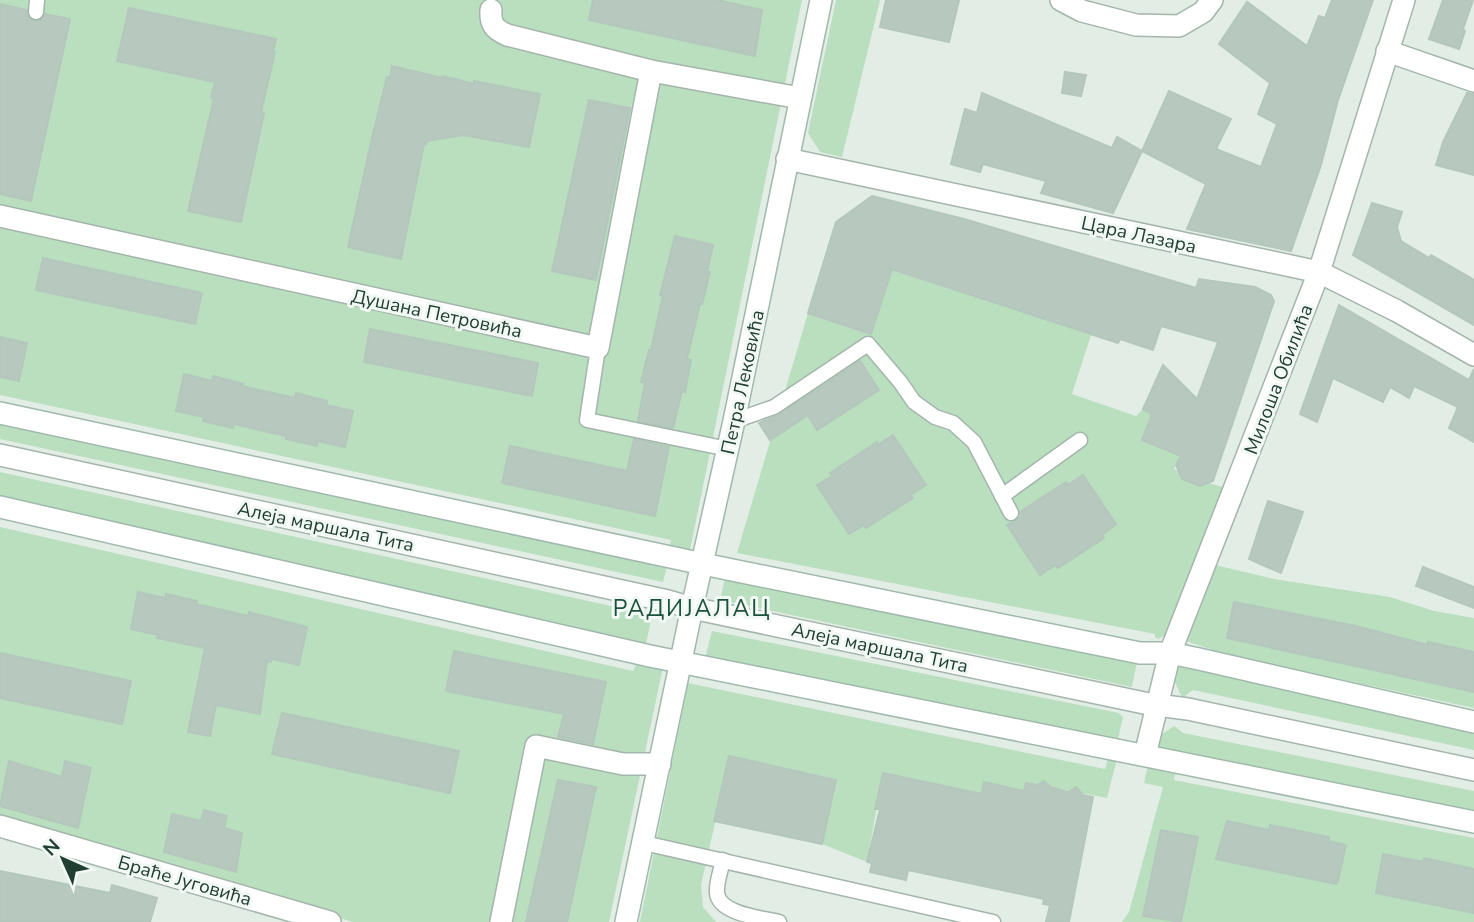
<svg xmlns="http://www.w3.org/2000/svg" width="1474" height="922" font-family="'Nunito Sans',sans-serif">
	<style>
		.green { fill: #badfbe }
		.building { fill: #b7c8bf; stroke: #b4c7bc; stroke-width: 2 }
		.lines { fill: none; stroke-linecap: round; stroke-linejoin: round }
		.lane-casing { stroke: #a4b5ac; stroke-width: 17 }
		.street-casing { stroke: #a4b5ac; stroke-width: 24 }
		.secondary-casing { stroke: #a0b9ac; stroke-width: 24 }
		.lane { stroke: #fff; stroke-width: 14 }
		.street { stroke: #fff; stroke-width: 21 }
		.secondary { stroke: #fff; stroke-width: 21 }
		.labels { text-anchor: middle; stroke-width: 6; stroke-linejoin: round; paint-order: stroke }
		.street-label { font-size: 19px; fill: #213e32; stroke: #f2f9f5 }
		.quarter-label { font-size: 23px; letter-spacing: 2px; fill: #1c513d; stroke: #f2f9f5 }
	</style>
	<rect width="100%" height="100%" fill="#e2ede6"/>
	<g class="green">
		<path d="M0,0H802L689,555L669,552L671,540L0,395Z"/>
		<path d="M836,0H880L842,157L820,152L808,133Z"/>
		<path d="M892,269L1091,335L1072,394L1136,416L1143,409L1152,414L1143,440L1181,456L1174,469L1179,472L1182,479L1200,486L1209,483L1233,490L1175,630L1158,639L1155,637V634L737,553L808,313L870,334Z"/>
		<path d="M0,419L668,562L663,582L0,439Z"/>
		<path d="M0,472L652,615L646,644L667,648L609,922H353L0,818V527L633,671L638,660L0,497Z"/>
		<path d="M1211,564L1274,579L1390,597L1434,611L1474,618V708L1228,655L1180,639Z"/>
		<path d="M726,574L1137,662L1132,687L720,600Z"/>
		<path d="M712,631L1119,713L1123,717L1118,739L704,662Z"/>
		<path d="M1178,657L1474,726V750L1193,690L1182,698L1171,673Z"/>
		<path d="M688,683L1105,769L1109,755H1118L1107,798L1050,787L1044,781L1037,785L1026,783L1024,791L984,782L982,794L883,773L867,862L822,844L835,779L730,756L701,885L703,907L716,922H640Z"/>
		<path d="M1174,726L1183,733L1474,791V818L1149,752L1153,740Z"/>
		<path d="M1149,761L1177,765L1174,780L1474,838V922H1122L1129,912L1163,787L1144,783Z"/>
	</g>
	<g class="building">
		<path d="M593,0H717L762,10L755,56L589,20Z"/>
		<path d="M886,0H959L949,42L880,27Z"/>
		<path d="M1332,0H1373L1338,100L1321,165L1291,251L1187,229L1206,184L1142,151L1169,91L1231,119L1216,149L1261,167L1277,124L1258,114L1270,83L1219,44L1247,2L1307,46L1319,16L1325,18Z"/>
		<path d="M1443,0H1473L1463,29L1465,31L1459,49L1429,39Z"/>
		<path d="M0,4L27,10L28,17L35,21L41,20L45,14L70,19L31,201L0,194Z"/>
		<path d="M129,8L276,39L273,51L275,52L261,112L264,113L241,222L188,211L214,98L211,97L215,82L117,61Z"/>
		<path d="M392,66L442,78L443,76L474,84V81L540,94L529,147L463,135L427,141L426,144H424L401,259L348,247L372,138L387,77L390,78Z"/>
		<path d="M1065,72L1086,75L1081,96L1062,93Z"/>
		<path d="M982,93L1112,148L1117,137L1142,151L1113,213L1041,193L1046,181L983,164L980,172L951,164L965,109L977,113Z"/>
		<path d="M1467,93L1474,94V175L1436,165L1443,142Z"/>
		<path d="M589,100L630,108L596,280L552,271Z"/>
		<path d="M872,196L964,219L1196,288L1199,279L1255,287L1271,295L1274,301L1213,481L1200,486L1182,479L1176,465L1181,456L1142,440L1152,414L1143,409L1163,365L1197,399L1218,342L1161,326L1153,350L1120,339L1118,343L892,269L871,334L808,313L836,222Z"/>
		<path d="M1372,203L1402,212L1397,227L1401,241L1429,258L1431,255L1474,280V325L1353,255Z"/>
		<path d="M675,236L713,245L707,272H710L702,304H700L687,359L691,360L685,392L682,391L673,428L638,421L645,383L641,382L649,350H651L663,295H660Z"/>
		<path d="M43,258L202,293L195,324L36,290Z"/>
		<path d="M1339,305L1469,380L1474,369V442L1449,428L1458,407L1414,386L1409,398L1390,387L1383,402L1333,378L1317,422L1300,414Z"/>
		<path d="M370,329L538,363L532,396L364,362Z"/>
		<path d="M0,337L27,343L19,381L0,377Z"/>
		<path d="M860,361L879,390L817,430L808,415L770,440L759,423L779,415Z"/>
		<path d="M184,374L212,381L213,376L243,384L242,386L295,398L296,393L327,401L326,405L353,411L345,447L318,441L317,446L286,439V436L234,424L233,428L203,421L204,417L176,411Z"/>
		<path d="M893,435L926,485L911,495L913,498L883,517L866,528L864,525L849,534L817,485L832,476L830,473L877,442L878,445Z"/>
		<path d="M634,439L669,447L655,516L502,483L510,446L627,471Z"/>
		<path d="M1083,475L1116,524L1102,535L1104,538L1058,568L1055,565L1040,575L1007,525L1019,519L1022,515L1020,512L1052,491L1066,482L1068,485Z"/>
		<path d="M1268,501L1303,512L1281,573L1249,559Z"/>
		<path d="M1423,567L1474,587V608L1416,586Z"/>
		<path d="M138,592L165,598L166,594L197,601L196,604L249,616V612L307,627L299,665L272,659L271,662L267,661L260,714L216,705L210,736L188,732L205,648L157,638L158,635L131,629Z"/>
		<path d="M1234,602L1356,626L1428,645V642L1474,652V692L1227,638Z"/>
		<path d="M454,651L606,682L593,744L558,737L564,714L446,691Z"/>
		<path d="M0,653L131,681L122,724L0,698Z"/>
		<path d="M282,713L459,751L450,793L272,754Z"/>
		<path d="M729,756L836,780L822,844L714,821Z"/>
		<path d="M9,761L62,777L65,761L91,768L78,828L0,806Z"/>
		<path d="M883,773L982,794L984,782L1024,791L1026,783L1037,785L1044,781L1050,787L1068,792L1076,787L1083,795L1093,797L1069,922H1046L1050,905L1043,904L1044,899L908,870L906,880L870,872L872,863L867,862L880,809H875Z"/>
		<path d="M558,780L596,787L567,922H526Z"/>
		<path d="M204,810L227,816L224,828L242,833L236,872L164,852L172,814L201,821Z"/>
		<path d="M1227,821L1269,830L1270,825L1329,837L1328,841L1346,845L1338,881L1336,884L1216,859Z"/>
		<path d="M1161,830L1198,837L1181,922L1143,916Z"/>
		<path d="M1383,854L1423,862L1424,858L1474,869V913L1376,893Z"/>
		<path d="M0,871L110,893L112,885L157,898L150,922H0Z"/>
	</g>
	<g class="lines">
		<g class="lane-casing">
			<g id="lane">
				<path d="M36,12L37,0"/>
				<path d="M598,348L587,420L728,449"/>
				<path d="M734,421L774,407L868,344L901,383L914,402L935,417L953,423L974,442L1011,513"/>
				<path d="M1002,496L1080,440"/>
				<path d="M644,843L993,922"/>
				<path d="M723,860C721,870 716,883 717,893C719,914 762,918 779,922"/>
			</g>
		</g>
		<g class="street-casing">
			<g id="street">
				<path d="M1061,0L1082,11L1136,25L1179,26L1203,12L1212,0"/>
				<path d="M491,10C490,24 494,29 507,35L651,71L800,98"/>
				<path d="M1387,51L1474,81"/>
				<path d="M787,159L1319,272L1397,311L1474,355"/>
				<path d="M0,216L598,348L651,71"/>
				<path d="M0,455L668,601L692,608L1149,704L1188,709L1474,770"/>
				<path d="M1145,755L1170,653L1319,272L1404,0"/>
				<path d="M0,826L330,922"/>
				<path d="M501,922L536,746L623,764H660"/>
			</g>
		</g>
		<g class="secondary-casing">
			<g id="secondary">
				<path d="M0,413L703,564L1140,653H1170L1199,659L1474,722"/>
				<path d="M0,507L650,656L1474,822"/>
				<path d="M626,922L692,608L734,421L821,0"/>
			</g>
		</g>
		<use href="#lane" class="lane"/>
		<use href="#street" class="street"/>
		<use href="#secondary" class="secondary"/>
	</g>
	<g class="labels">
		<g class="street-label">
			<text transform="translate(1139 234) rotate(12)" y="7">Цара Лазара</text>
			<text transform="translate(437 313) rotate(12)" y="7">Душана Петровића</text>
			<text transform="translate(1278 379) rotate(-69)" y="7">Милоша Обилића</text>
			<text transform="translate(742 382) rotate(-78)" y="7">Петра Лековића</text>
			<text transform="translate(326 526) rotate(12)" y="7">Алеја маршала Тита</text>
			<text transform="translate(880 647) rotate(12)" y="7">Алеја маршала Тита</text>
			<text transform="translate(185 880) rotate(16)" y="7">Браће Југовића</text>
		</g>
		<g class="quarter-label">
			<text x="692" y="616">РАДИЈАЛАЦ</text>
		</g>
	</g>
	<g transform="translate(63 859) rotate(315)" stroke="#f2f9f5" stroke-width="5" paint-order="stroke">
	<path d="M0-5L12 26L0 18L-12 26Z" fill="#213e32"/>
	<text y="-10" font-size="19" font-weight="bold" text-anchor="middle" fill="#213e32">N</text>
	</g>
</svg>
